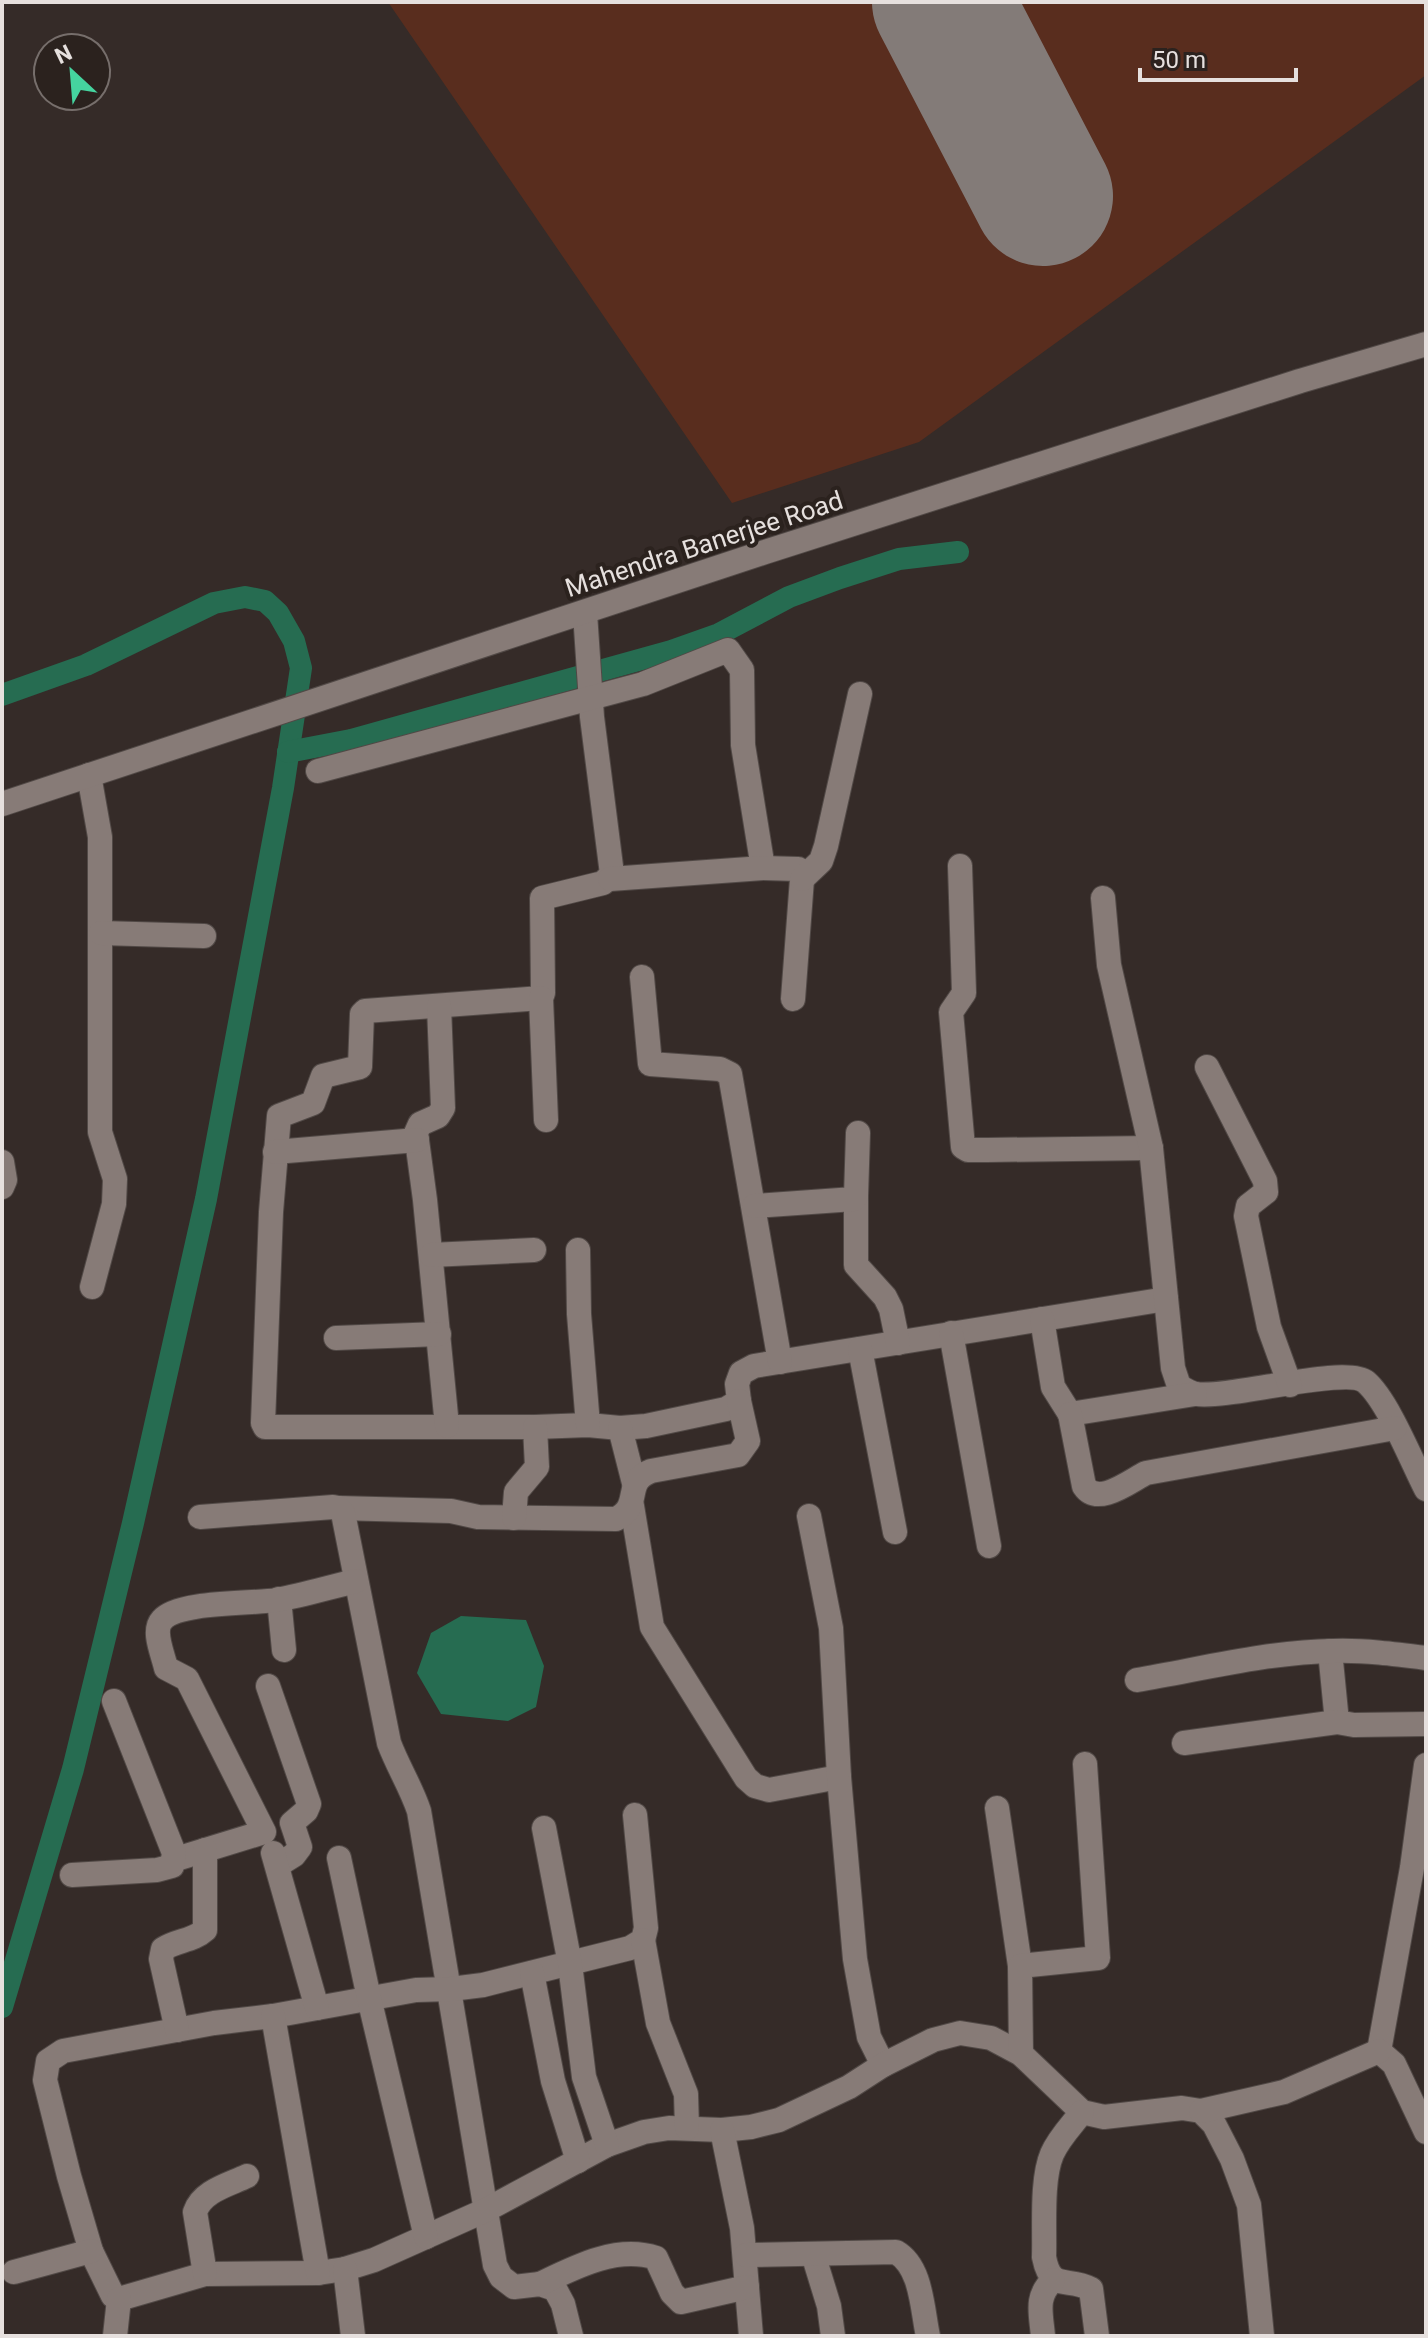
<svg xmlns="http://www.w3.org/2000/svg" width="1428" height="2338" font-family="Roboto,sans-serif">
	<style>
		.green { fill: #592d1e }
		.water { fill: #266c51 }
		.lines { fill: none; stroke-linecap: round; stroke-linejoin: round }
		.canal { stroke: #266c51; stroke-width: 22 }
		.runway { stroke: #837b78; stroke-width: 140 }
		.minor-casing { stroke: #514946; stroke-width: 26 }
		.minor { stroke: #877b77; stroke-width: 24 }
		.labels { text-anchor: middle; stroke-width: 8; stroke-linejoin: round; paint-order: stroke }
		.street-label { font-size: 26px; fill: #e6e0de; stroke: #2b221e }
	</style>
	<rect width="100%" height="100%" fill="#352b28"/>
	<path class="green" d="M388,2H906L1017,214L1095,174L1005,2H1426V75L919,442L732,503Z"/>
	<path class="water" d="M461,1616L526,1620L544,1666L536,1707L508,1721L441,1714L417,1673L431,1633Z"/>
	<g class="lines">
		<g class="canal">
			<path d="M2,695L86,665L214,603L245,597L265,601L278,613L294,641L301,668L283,788L206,1199L133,1523L73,1769L2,2007"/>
			<path d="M288,752L351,740L671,651L719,634L789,597L840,578L899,559L958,552"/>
		</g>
		<path class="runway" d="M942,2L1043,196"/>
		<g class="minor-casing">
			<g id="minor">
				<path d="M585,613L592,717L612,874L603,883L542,898L543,993L541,998L365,1011L362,1014L360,1067L323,1076L313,1103L279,1116L271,1212L263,1423L265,1427H535L588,1425L620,1428L646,1426L726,1409L739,1401L737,1384L741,1373L754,1366L1166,1299"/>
				<path d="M318,771L643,684L728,650L742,670L743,745L763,868"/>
				<path d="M89,775L100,837V1132L115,1179L114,1204L92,1287"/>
				<path d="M2,804L765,552L1300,381L1426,344"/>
				<path d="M960,866L964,993L951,1012L963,1147L968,1150H987L1151,1148"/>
				<path d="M610,879L763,868L798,869L802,879L793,999"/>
				<path d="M802,879L821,861L826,846L860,694"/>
				<path d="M1103,898L1109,965L1151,1148L1173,1368L1179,1386C1184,1389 1190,1393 1196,1394C1230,1399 1346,1365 1366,1382C1388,1401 1412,1462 1426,1489"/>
				<path d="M101,933L204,936"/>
				<path d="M642,977L650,1064L720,1069L730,1074L780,1362"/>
				<path d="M541,998L546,1120"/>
				<path d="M439,1006L443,1108L438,1116L420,1124L416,1133L425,1200L447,1426"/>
				<path d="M1207,1067L1265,1181L1266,1192L1248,1206L1246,1216L1269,1327L1290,1385"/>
				<path d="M275,1152L417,1140"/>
				<path d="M2,1162L5,1180L2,1187"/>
				<path d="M856,1196V1265L885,1297L891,1309L898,1343"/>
				<path d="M754,1206L854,1199L856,1196L858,1133"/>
				<path d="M578,1250L579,1314L588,1425"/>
				<path d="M431,1255L534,1250"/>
				<path d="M1042,1319L1053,1387L1070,1414L1195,1394"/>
				<path d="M951,1333L989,1546"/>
				<path d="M336,1338L439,1334"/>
				<path d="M860,1349L895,1532"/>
				<path d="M1070,1414L1084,1486C1098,1507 1130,1481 1146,1473L1395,1428"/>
				<path d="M620,1428L634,1483"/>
				<path d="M632,1506L652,1627L746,1778L755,1786L769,1790L839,1777"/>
				<path d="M338,1508L451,1511L478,1517L616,1519C643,1506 622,1482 651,1471L738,1455L748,1441L739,1401"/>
				<path d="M809,1516L831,1628L839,1777L855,1959L869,2037L883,2065"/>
				<path d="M200,1517L333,1507L338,1508L343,1513L389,1743C398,1767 411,1787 419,1811L495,2265L501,2277L514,2287L540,2284L555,2289L563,2304L571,2336"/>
				<path d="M514,1518L516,1492L537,1467L535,1427"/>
				<path d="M279,1599L284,1650"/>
				<path d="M1330,1651L1337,1722"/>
				<path d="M1137,1680C1202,1669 1268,1652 1333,1651C1364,1650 1395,1654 1426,1658"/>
				<path d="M268,1686L309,1804L306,1811L292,1823L300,1847L294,1855L278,1865"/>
				<path d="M1184,1743L1337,1722L1354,1725L1426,1724"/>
				<path d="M1426,1765L1412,1868L1379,2051L1394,2064L1426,2132"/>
				<path d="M997,1808L1020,1966"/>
				<path d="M635,1815L646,1928L643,1940L630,1948L483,1985L451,1989L416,1990L273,2016L214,2023L63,2051L48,2061L45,2080L69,2176L91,2251L113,2296L119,2299L205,2274L318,2273L345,2269L374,2260L486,2210L607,2145L644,2132L669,2128L722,2130L751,2127L779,2120L849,2087L883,2065L933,2040L960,2033L991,2038L1021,2054L1082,2112L1104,2117L1182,2108L1201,2111L1214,2124L1232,2159L1249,2205L1262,2336"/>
				<path d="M544,1828L570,1964L584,2077L607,2145"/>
				<path d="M273,1853L317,2008"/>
				<path d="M339,1858L369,1998L426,2237"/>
				<path d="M173,1860L264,1832L187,1679L166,1668C163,1654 152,1631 162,1620C178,1601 252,1604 277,1600C304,1595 330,1587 356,1581"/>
				<path d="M72,1875L157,1870L172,1866L174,1853L114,1701"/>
				<path d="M643,1940L658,2023L686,2094L687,2128"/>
				<path d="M532,1973L553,2081L578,2161"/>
				<path d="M273,2016L318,2273"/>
				<path d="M177,2030L161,1959L163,1949C177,1940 193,1941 205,1930V1850"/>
				<path d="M1021,2054L1020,1966L1098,1958L1085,1764"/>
				<path d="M1201,2111L1284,2092L1379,2051"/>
				<path d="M1082,2112C1072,2125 1059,2138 1052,2154C1041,2180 1045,2227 1044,2257C1051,2293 1067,2276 1091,2289L1097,2336"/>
				<path d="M722,2130L742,2228L751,2336"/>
				<path d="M813,2254L829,2306L833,2336"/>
				<path d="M746,2255L896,2252C922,2267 922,2309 928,2336"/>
				<path d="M345,2269L353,2336"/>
				<path d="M14,2272L91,2251"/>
				<path d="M205,2274L195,2212C202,2191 228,2185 247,2176"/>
				<path d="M540,2284C575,2267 617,2245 656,2258L672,2293L681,2302L747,2287"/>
				<path d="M115,2336L119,2299"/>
				<path d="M1043,2336C1041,2313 1035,2297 1053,2280"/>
			</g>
		</g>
		<use href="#minor" class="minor"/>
	</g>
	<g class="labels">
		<g class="street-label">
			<text transform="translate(704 544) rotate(-18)" y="9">Mahendra Banerjee Road</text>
		</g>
	</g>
	<rect width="1428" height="2338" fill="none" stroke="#e6e0de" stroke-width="8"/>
	<g transform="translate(72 72) rotate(334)"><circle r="38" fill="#2b221e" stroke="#766e6b" stroke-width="2"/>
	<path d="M0-6L14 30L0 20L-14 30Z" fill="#45d49f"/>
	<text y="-12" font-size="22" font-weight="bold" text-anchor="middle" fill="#e6e0de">N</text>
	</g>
	<path d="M1140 68v12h156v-12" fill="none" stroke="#e6e0de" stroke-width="4"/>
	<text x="1152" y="68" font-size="24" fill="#e6e0de" stroke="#2b221e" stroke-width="6" paint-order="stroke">50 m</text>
</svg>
